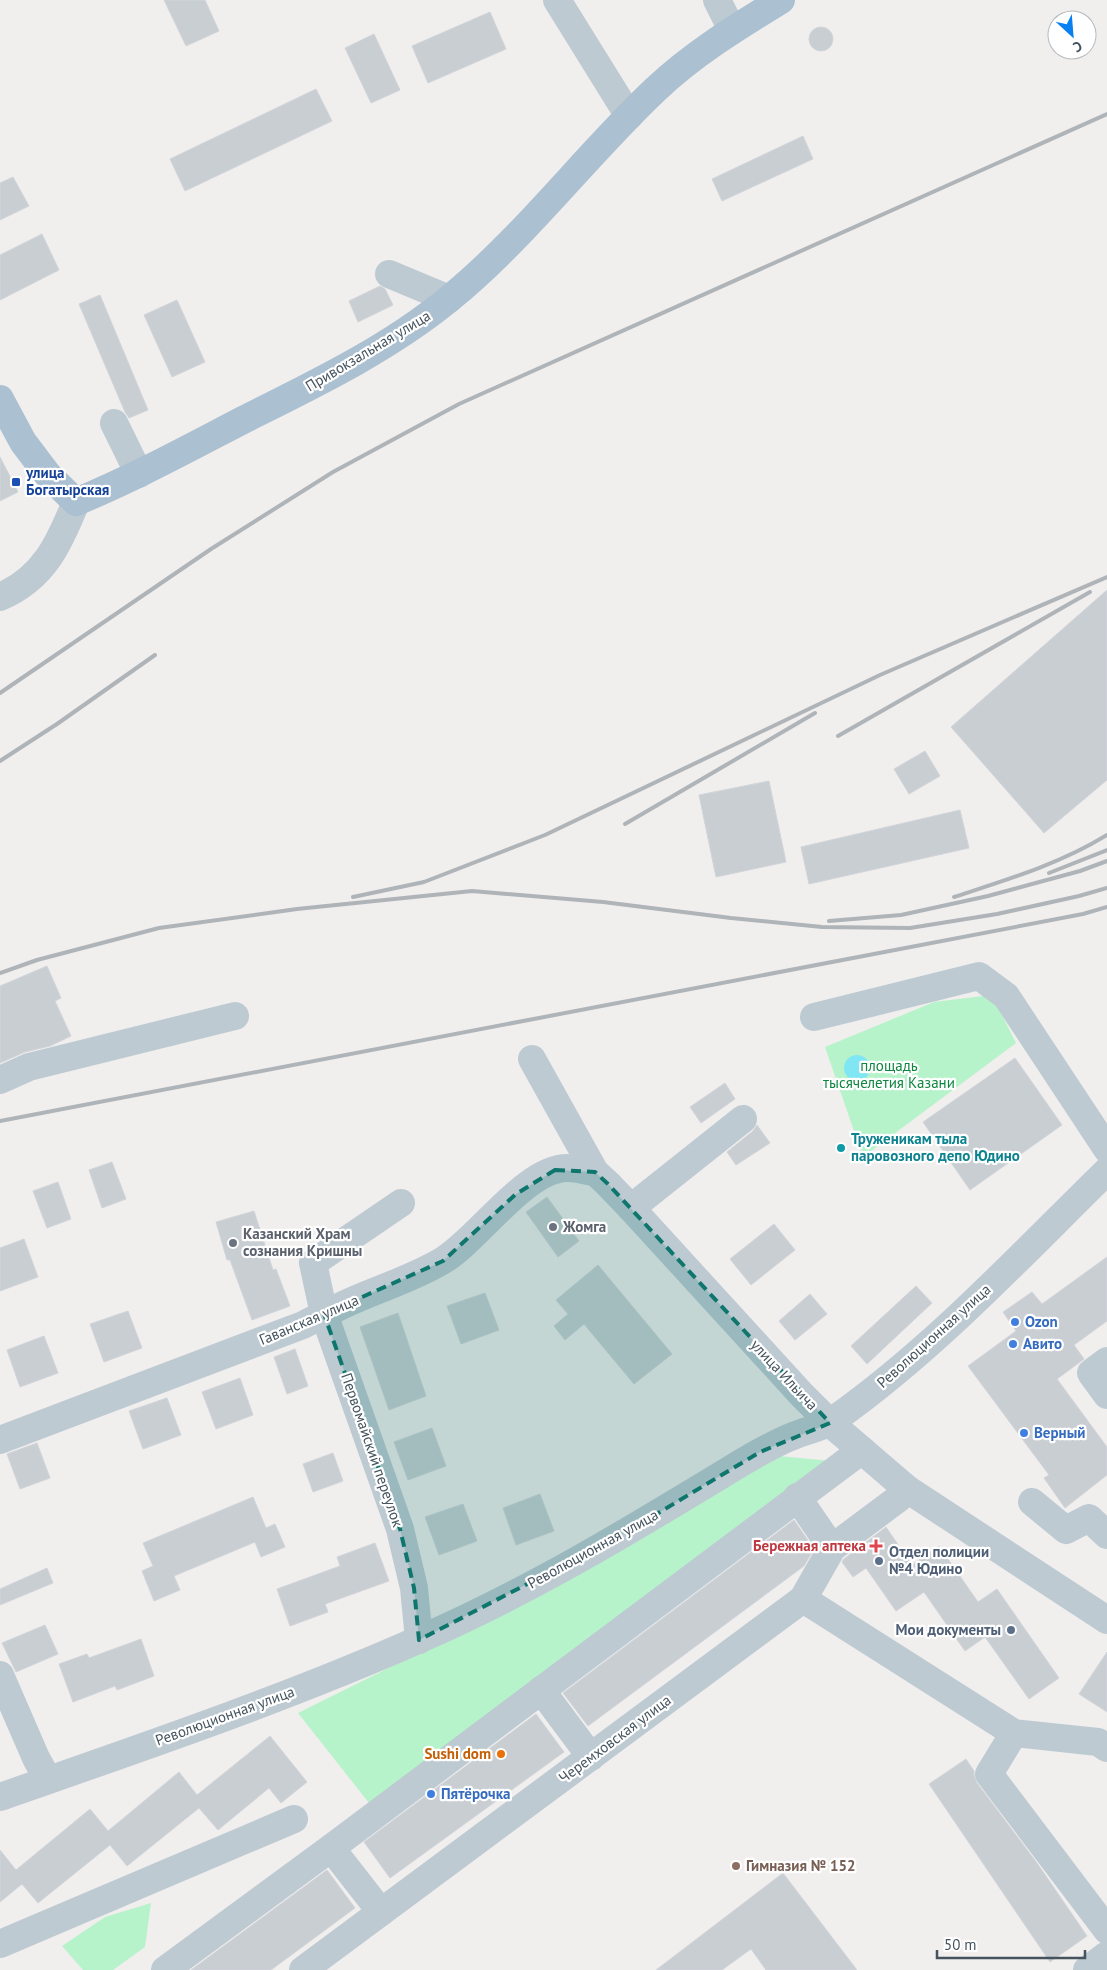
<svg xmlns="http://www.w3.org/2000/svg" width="1107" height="1970" font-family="'PT Sans',sans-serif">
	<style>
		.green { fill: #b7f3ca }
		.water { fill: #80e6f4 }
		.building { fill: #c9ced3; stroke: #d1d5da }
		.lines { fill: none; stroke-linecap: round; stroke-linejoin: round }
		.minor { stroke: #bdcad2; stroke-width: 28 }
		.major { stroke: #abc0d0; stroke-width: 28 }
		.rail { stroke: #afb4b9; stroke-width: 4 }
		.marked { fill: #0f766e; fill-opacity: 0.2; stroke: #0f766e; stroke-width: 4; stroke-dasharray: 10 6; stroke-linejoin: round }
		.transit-dot { fill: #1a4fb4; stroke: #fff; stroke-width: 2 }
		.culture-dot { fill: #0f9aa8; stroke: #fff; stroke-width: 2 }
		.worship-dot { fill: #6b7280; stroke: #fff; stroke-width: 2 }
		.shop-dot { fill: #3f7fe0; stroke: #fff; stroke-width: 2 }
		.health-dot { fill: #e0444e; stroke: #fff; stroke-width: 2 }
		.service-dot { fill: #5c6f8a; stroke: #fff; stroke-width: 2 }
		.food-dot { fill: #e8710a; stroke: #fff; stroke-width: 2 }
		.education-dot { fill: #8d6e63; stroke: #fff; stroke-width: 2 }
		.labels { text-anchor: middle; stroke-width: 4.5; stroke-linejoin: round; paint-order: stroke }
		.street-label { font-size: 15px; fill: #44535d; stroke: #fff }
		.transit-label { font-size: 15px; font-weight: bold; fill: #164399; stroke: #fff; text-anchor: start }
		.park-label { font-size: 15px; fill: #0e8640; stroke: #fff }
		.culture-label { font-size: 15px; font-weight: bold; fill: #0d838f; stroke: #fff; text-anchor: start }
		.worship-label { font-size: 15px; font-weight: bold; fill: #5b616d; stroke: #fff; text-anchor: start }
		.shop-label { font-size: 15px; font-weight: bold; fill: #366cbe; stroke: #fff; text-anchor: start }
		.health-label { font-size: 15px; font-weight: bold; fill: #be3a42; stroke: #fff; text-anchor: end }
		.service-label { font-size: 15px; font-weight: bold; fill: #4e5e75; stroke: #fff; text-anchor: start }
		.food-label { font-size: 15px; font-weight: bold; fill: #c56008; stroke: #fff; text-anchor: end }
		.education-label { font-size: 15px; font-weight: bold; fill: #785e54; stroke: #fff; text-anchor: start }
	</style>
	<rect width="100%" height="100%" fill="#f1eeee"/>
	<g class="green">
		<path d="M983,996L995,1001L1016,1043L863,1157L825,1047L934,1002Z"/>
		<path d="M779,1456L832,1461L369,1803L298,1713L547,1589Z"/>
		<path d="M151,1903L145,1947L113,1970H83L62,1946L105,1917Z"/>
	</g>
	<circle class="water" cx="857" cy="1068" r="13"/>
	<g class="building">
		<path d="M164,0H205L219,31L186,46Z"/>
		<path d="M490,12L506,49L428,83L412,46Z"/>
		<circle cx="821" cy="39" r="12"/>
		<path d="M374,34L400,90L371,103L345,48Z"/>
		<path d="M316,89L332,121L185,191L170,159Z"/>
		<path d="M803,136L813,159L722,201L712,179Z"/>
		<path d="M13,177L29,206L0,220V183Z"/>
		<path d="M42,234L59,270L0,300V255Z"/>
		<path d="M380,286L385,289L393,305L358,322L349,301Z"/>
		<path d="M100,295L148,410L129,418L125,412L79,304Z"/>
		<path d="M177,300L205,362L172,377L144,315Z"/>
		<path d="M0,457L18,492L0,501Z"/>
		<path d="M1107,590V780L1044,833L951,727Z"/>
		<path d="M925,751L940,776L909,794L894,769Z"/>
		<path d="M769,781L786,862L716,877L699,795Z"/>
		<path d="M960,810L969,848L809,884L801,847Z"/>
		<path d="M47,966L61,998L55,1001L71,1036L50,1046L25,1052L0,1063V986Z"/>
		<path d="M1015,1058L1062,1125L970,1190L923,1122Z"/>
		<path d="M725,1083L735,1099L701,1123L690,1107Z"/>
		<path d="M757,1125L770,1143L736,1165L727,1152L753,1131Z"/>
		<path d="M112,1162L126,1199L102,1208L89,1170Z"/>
		<path d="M58,1182L71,1219L47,1228L33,1191Z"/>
		<path d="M547,1197L579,1241L558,1257L526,1212Z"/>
		<path d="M254,1211L273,1270L276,1269L290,1306L252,1320L230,1260H227L216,1222Z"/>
		<path d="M774,1224L795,1250L751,1285L730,1259Z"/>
		<path d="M24,1239L38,1277L0,1291V1248Z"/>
		<path d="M1107,1257V1321L1074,1345L1084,1359L1057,1379L1107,1447V1475L1065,1508L1044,1478L1049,1475L968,1366L1016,1331L1003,1312L1032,1292L1042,1304Z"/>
		<path d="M598,1265L672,1354L634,1384L584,1324L565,1340L554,1326L568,1314L556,1300Z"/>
		<path d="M916,1286L932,1303L867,1364L851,1346Z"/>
		<path d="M485,1293L499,1330L461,1344L447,1306Z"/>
		<path d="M810,1294L827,1314L795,1340L779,1321Z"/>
		<path d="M128,1311L142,1348L104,1362L90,1324Z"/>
		<path d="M398,1313L426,1396L389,1410L360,1327Z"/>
		<path d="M44,1336L58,1373L20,1387L7,1350Z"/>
		<path d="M295,1349L308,1386L287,1394L274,1357Z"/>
		<path d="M240,1378L253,1415L216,1429L202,1392Z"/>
		<path d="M167,1398L181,1435L143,1449L129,1411Z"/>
		<path d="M432,1428L446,1466L408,1480L394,1442Z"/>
		<path d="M37,1443L50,1478L20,1489L7,1454Z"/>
		<path d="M333,1453L343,1481L313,1492L303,1464Z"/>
		<path d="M540,1494L554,1531L516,1545L503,1508Z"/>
		<path d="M253,1497L266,1528L275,1524L285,1547L261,1557L255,1542L174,1576L180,1590L154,1601L142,1571L153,1566L143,1543Z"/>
		<path d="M463,1504L477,1541L439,1555L425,1517Z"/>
		<path d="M794,1520L814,1549L804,1566L588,1726L563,1693Z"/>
		<path d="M886,1527L912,1565L939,1546L978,1602L997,1589L1059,1678L1029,1699L985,1637L965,1651L924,1592L896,1611L866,1568L853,1577L842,1562L844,1559Z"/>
		<path d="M375,1543L389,1581L325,1604L328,1612L290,1626L277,1589L340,1566L337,1557Z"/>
		<path d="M47,1568L53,1583L0,1605V1589Z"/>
		<path d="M45,1625L58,1654L16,1672L2,1643Z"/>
		<path d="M141,1639L154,1676L117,1690L115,1686L73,1702L59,1664L87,1654L89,1658Z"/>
		<path d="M1107,1652V1712L1079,1694Z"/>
		<path d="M536,1714L564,1752L390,1878L364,1842Z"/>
		<path d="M270,1736L307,1782L281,1803L269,1788L218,1830L199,1808L127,1866L110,1845L38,1903L22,1884L0,1902V1850L16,1870L90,1809L108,1831L179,1772L197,1795Z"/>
		<path d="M966,1759L974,1771V1775L977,1783L1037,1863L1087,1936L1050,1962L929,1784Z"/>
		<path d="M327,1870L355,1908L271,1970H191Z"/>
		<path d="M783,1873L857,1970H766L751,1949L722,1970H656Z"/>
	</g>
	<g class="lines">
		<g class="minor">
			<path d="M557,0L629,116"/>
			<path d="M717,0L732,30"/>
			<path d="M389,274L449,299"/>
			<path d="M114,423L139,474"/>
			<path d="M0,597C44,578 59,544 76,502"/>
			<path d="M814,1017L979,976L1006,996L1107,1149"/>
			<path d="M532,1059L595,1172L608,1184L631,1208L801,1394L830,1423L907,1489L1107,1620"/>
			<path d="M0,1080L29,1067L235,1016"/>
			<path d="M401,1203L313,1263L324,1314L400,1529L414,1588L419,1640"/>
			<path d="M631,1208L743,1119"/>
			<path d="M1107,1361L1091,1373L1107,1395"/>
			<path d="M0,1440L303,1325C316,1318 328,1312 341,1306C374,1290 410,1280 442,1261C478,1240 526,1167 568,1168C577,1168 586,1171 595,1172"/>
			<path d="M797,1497L832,1548"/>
			<path d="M1032,1502L1066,1530L1089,1518L1107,1535"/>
			<path d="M803,1599L1014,1733L1098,1742L1107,1748"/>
			<path d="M0,1675L36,1758L48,1780"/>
			<path d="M541,1690L591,1757"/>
			<path d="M1014,1733L989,1774L1107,1930"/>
			<path d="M0,1797C140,1748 282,1700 418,1640C531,1591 636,1527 741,1463C758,1453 775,1443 793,1436C806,1430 823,1428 835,1419C935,1348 1019,1257 1107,1171"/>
			<path d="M331,1848L381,1912"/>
			<path d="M0,1944L294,1819"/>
			<path d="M165,1970L331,1848L862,1450"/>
			<path d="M303,1970L803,1599L832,1548L899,1498L907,1489"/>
			<path d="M1087,1970L1107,1955"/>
		</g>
		<path class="major" d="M0,399L23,442L48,475L76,502C134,478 189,448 245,419C315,384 388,349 449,299C525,237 585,156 656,89C693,54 737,27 781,0"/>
		<g class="rail">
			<path d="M0,693L211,549L333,472L459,404L1107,114"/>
			<path d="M838,736L1090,592"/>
			<path d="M0,761L57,724L155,655"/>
			<path d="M625,824L815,713"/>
			<path d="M1049,873L1107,850"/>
			<path d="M353,897L424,882L545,835L880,675L1107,577"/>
			<path d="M954,897C1006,880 1060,864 1107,835"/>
			<path d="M829,921L901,915L988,896L1080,871L1107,861"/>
			<path d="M0,973L37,960L159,928L297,909L472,891L603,902L731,918L822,927L910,928L997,914L1079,896L1107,888"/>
			<path d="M0,1121L1083,914L1107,907"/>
		</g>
	</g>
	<path class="marked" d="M555,1170L595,1172L608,1184L830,1423L760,1452L620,1536L419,1640L414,1588L400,1529L324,1314L443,1261L516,1194Z"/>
	<rect class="transit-dot" x="11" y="477" width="10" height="10" rx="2.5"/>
	<circle class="culture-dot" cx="841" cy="1148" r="5"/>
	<g class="worship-dot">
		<circle cx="553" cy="1227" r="5"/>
		<circle cx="233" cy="1243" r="5"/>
	</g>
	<g class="shop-dot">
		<circle cx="1015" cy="1322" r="5"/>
		<circle cx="1013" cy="1344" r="5"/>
		<circle cx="1024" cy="1433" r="5"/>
		<circle cx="431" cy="1794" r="5"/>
	</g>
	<path class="health-dot" d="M873.5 1538.5h5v5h5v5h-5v5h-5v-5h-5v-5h5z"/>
	<g class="service-dot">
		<circle cx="879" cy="1561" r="5"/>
		<circle cx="1011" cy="1630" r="5"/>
	</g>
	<circle class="food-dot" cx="501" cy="1754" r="5"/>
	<circle class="education-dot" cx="736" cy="1866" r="5"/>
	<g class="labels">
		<g class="street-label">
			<text transform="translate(368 351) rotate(-31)" y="5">Привокзальная улица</text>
			<text transform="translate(309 1320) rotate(-23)" y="5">Гаванская улица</text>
			<text transform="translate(934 1336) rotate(-42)" y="5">Революционная улица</text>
			<text transform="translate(784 1375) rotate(47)" y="5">улица Ильича</text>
			<text transform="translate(372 1450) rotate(71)" y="5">Первомайский переулок</text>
			<text transform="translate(593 1549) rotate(-29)" y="5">Революционная улица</text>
			<text transform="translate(225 1716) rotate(-20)" y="5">Революционная улица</text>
			<text transform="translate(615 1739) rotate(-37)" y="5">Черемховская улица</text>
		</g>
		<g class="transit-label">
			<text x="26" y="478">улица<tspan x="26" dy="17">Богатырская</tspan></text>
		</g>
		<g class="park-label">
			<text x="889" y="1071">площадь<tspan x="889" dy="17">тысячелетия Казани</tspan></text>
		</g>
		<g class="culture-label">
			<text x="851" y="1144">Труженикам тыла<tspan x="851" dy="17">паровозного депо Юдино</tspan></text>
		</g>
		<g class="worship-label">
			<text x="563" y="1232">Жомга</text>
			<text x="243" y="1239">Казанский Храм<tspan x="243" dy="17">сознания Кришны</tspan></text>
		</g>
		<g class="shop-label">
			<text x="1025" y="1327">Ozon</text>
			<text x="1023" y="1349">Авито</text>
			<text x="1034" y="1438">Верный</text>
			<text x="441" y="1799">Пятёрочка</text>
		</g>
		<g class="health-label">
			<text x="866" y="1551">Бережная аптека</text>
		</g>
		<g class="service-label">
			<text x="889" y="1557">Отдел полиции<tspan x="889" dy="17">№4 Юдино</tspan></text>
			<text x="1001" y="1635" text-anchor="end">Мои документы</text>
		</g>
		<g class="food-label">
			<text x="491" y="1759">Sushi dom</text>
		</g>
		<g class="education-label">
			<text x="746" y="1871">Гимназия № 152</text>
		</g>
	</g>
	<g transform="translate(1072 35) rotate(154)"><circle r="24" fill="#ffffff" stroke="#b4babe"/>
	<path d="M0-4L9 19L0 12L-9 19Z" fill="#0880f1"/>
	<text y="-8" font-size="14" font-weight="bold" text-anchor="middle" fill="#44535d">С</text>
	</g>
	<path d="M937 1950v8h148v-8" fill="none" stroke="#44535d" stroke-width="2.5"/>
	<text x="944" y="1950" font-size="15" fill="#44535d" stroke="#ffffff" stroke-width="4" paint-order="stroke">50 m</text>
</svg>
